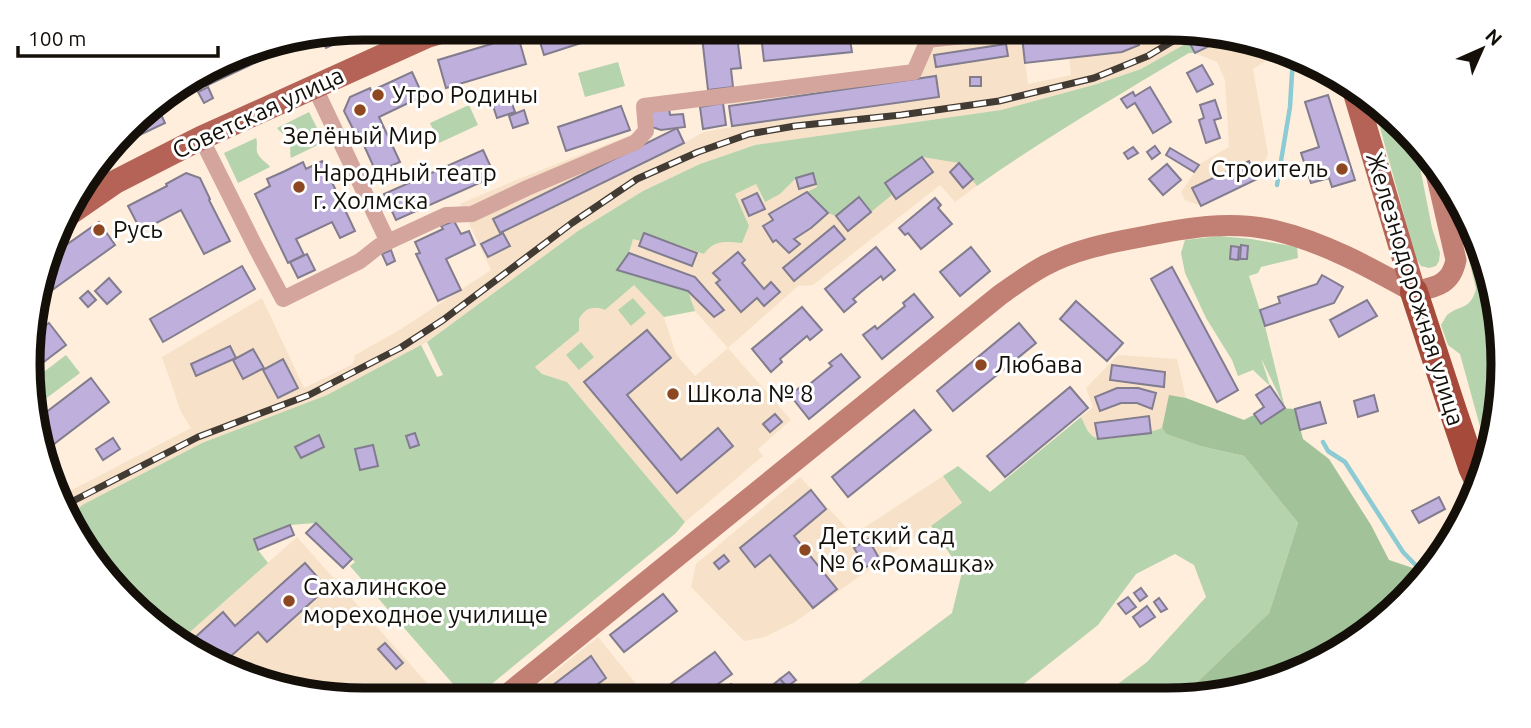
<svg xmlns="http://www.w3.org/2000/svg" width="1531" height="728" font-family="Ubuntu,sans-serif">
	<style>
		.built { fill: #f7e2c9 }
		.green { fill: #b5d3ad }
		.forest { fill: #a2c29a }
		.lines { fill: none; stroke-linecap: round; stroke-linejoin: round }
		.stream { stroke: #8ccad4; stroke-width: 4.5 }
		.building { fill: #beafdc; stroke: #827c8f; stroke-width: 2 }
		.street { stroke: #d4a59d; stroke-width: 16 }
		.secondary { stroke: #c27f74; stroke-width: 21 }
		.primary { stroke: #b46356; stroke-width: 24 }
		.highway { stroke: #a64a3c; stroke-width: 28 }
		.rail-casing { stroke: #423b33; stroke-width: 7 }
		.rail { stroke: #fff; stroke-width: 4.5; stroke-dasharray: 13; stroke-linecap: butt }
		.poi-dot { fill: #8e4821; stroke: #fff; stroke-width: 2.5 }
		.labels { text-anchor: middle; stroke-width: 6; stroke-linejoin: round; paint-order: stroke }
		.poi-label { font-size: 24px; fill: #140f09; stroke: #fff; text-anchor: start }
		.street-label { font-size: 24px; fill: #140f09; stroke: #fff }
		.rim { fill: none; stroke: #140f09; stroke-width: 9 }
	</style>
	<rect width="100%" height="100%" fill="#feeedb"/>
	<g class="built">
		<path d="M1066,28H1167L1282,51L1253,69L1268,154L1257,179L1201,206L1185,200L1181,192L1201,163L1229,147L1225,80L1217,62L1195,53L1189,43L1141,69L1097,84L1001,110L755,145L700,164L643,191L578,231L427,342L327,395L202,443L84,504L66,518L63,513L59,500L70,491L191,428L181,412L162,357L262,298L304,388L353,364L355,355L398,331L491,270L460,204L516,180L638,132L643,145L677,128L684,143L704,132L732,127L728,91L924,64L930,49L1022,37L1028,84L1071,75Z"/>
		<path d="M294,40L296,44L181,98L177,88L256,46Z"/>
		<path d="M922,157L959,163L977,186L955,202L940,185L813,285L798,286L728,348L791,420L758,449L763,456L685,522L567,382L541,374L535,367L579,331V319L587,309L593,307L605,310L634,285L664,317L676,354L695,376L728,348L695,311L688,291L617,270L629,253L633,239L644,233L704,254L710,246L723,241L742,243L749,226L734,194L756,184L764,202L780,194L796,178L813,173L817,188L807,192L859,197L885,183Z"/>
		<path d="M1118,355L1177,359L1186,398L1169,396L1162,428L1151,433L1098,439L1090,434L1081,417L1093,407L1086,388Z"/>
		<path d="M943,476L962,504L795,622L765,637L744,641L691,587L696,564L800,477L853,535Z"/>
		<path d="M297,537L442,700H364L235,674L182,639Z"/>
		<path d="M598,637L637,685L620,699H521Z"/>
	</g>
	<g class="green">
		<path d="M1189,42L1195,53H1189C1117,96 1045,138 977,186L959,163L922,157L885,183L893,194L871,212L859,197L836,216L828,213L807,192L817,187L813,174L796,178L780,194L765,202L756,184L735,194L749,226L742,243C726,242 715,239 704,254L644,233L641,241L633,239L629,253L618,269L688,291L695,311L664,317L634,285L605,310C593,305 585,308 579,319V331L535,367L542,374L567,382L685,522L676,533L472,700H467L350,566L355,562L316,523L290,525L254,539L258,550L268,563L182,639L127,602L66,518L84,504L202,443L327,395L421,345L437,377L443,375L427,342L578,231L643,191L700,164L755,145L1001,110L1097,84L1141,69Z"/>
		<path d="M618,62L625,86L585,97L578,73Z"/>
		<path d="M469,105L478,125L439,143L430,123Z"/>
		<path d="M1374,106L1405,127L1415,142L1432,228L1440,253L1439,261L1436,266L1429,268L1421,266L1416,258Z"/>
		<path d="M309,112L324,142L291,158C289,151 292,144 288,138C284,134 280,132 277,128Z"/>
		<path d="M256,138C258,143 256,147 257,152C260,160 267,162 270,167L238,183L224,153Z"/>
		<path d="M1455,202L1478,236L1503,364L1486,448L1460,354L1448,345L1441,325C1443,322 1445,318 1447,315C1460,304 1470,311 1476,289Z"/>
		<path d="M1219,236L1251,239L1297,247L1298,258L1261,267L1258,273L1249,276L1265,326L1285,408L1261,358L1270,386L1253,370L1238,376L1232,360L1206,318L1185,273L1181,253L1185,240Z"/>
		<path d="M633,298L646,313L631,326L618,310Z"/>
		<path d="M581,342L594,357L579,370L566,355Z"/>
		<path d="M66,355L80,373L32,409V381Z"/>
		<path d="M1081,417C1085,424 1087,433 1094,437C1103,442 1151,433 1162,428L1166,434L1200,446L1244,456L1298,523L1269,613L1188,691L1179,697H1151L1127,688L1106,693L1147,662L1206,597L1194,565L1175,554L1136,574L1098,625L1006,698H839L952,613L962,572L931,526L962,503L943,476L958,466L990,492Z"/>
	</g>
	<path class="forest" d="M1169,395L1186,398L1244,420C1259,411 1277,407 1295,409L1303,439L1329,459L1371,525L1389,560L1413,568L1435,555L1438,560L1433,569L1371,631L1296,674L1211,697H1179L1188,691L1269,613L1298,523L1244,456L1200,446L1166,434L1162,428Z"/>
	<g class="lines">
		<g class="stream">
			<path d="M1277,185L1290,107L1292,73L1295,54"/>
			<path d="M1323,442L1328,451L1345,462L1403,552L1426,576"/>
		</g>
	</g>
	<g class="building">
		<path d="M368,28L326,48L320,35L364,28Z"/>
		<path d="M540,28H580L584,42L544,55L536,29Z"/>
		<path d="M602,28H689V31L603,39Z"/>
		<path d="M701,28H736L741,68L731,69L733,87L708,90Z"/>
		<path d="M825,28H940V30L850,40L852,52L764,61L761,35Z"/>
		<path d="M1021,28H1137L1139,45L1122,52L1025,63Z"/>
		<path d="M1203,35L1224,39L1195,53L1189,42Z"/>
		<path d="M518,36L526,64L446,88L438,60Z"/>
		<path d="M272,43L276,53L206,86L201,75L256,46Z"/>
		<path d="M1006,44L1008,56L936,67L934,55Z"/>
		<path d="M1202,65L1213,84L1197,92L1187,73Z"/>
		<path d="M412,72L423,96L379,117L400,162L376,172L357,130L354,131L344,111L350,97L370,88L371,91Z"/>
		<path d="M936,76L939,97L732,126L729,106Z"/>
		<rect x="970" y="77" width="11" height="9"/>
		<path d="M208,87L213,98L204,103L198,92Z"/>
		<path d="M1150,87L1171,122L1153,133L1135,103L1127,108L1121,99L1133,92L1135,96Z"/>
		<path d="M176,88L181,98L158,108L165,123L112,148L159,98Z"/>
		<path d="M508,93L515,112L497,118L492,103L501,100L500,96Z"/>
		<path d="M1328,95L1355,180L1332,187L1329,178L1311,183L1301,153L1319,147L1305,102Z"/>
		<path d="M1215,100L1221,118L1214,120L1220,138L1206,143L1199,120L1204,118L1200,105Z"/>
		<path d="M723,103L726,125L703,129L700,107Z"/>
		<path d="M621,106L630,130L566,151L558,127Z"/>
		<path d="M669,108L670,115L683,114L685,127L661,130L652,127L650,110Z"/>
		<path d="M524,110L528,123L513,128L509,116Z"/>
		<path d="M677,128L684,143L500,233L493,219Z"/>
		<path d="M1155,146L1160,153L1152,159L1147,152Z"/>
		<path d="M1133,147L1138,153L1128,159L1124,153Z"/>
		<path d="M1170,148L1199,165L1194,172L1166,155Z"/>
		<path d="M483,150L495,176L396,220L384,194Z"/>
		<path d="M922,157L933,172L896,199L885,183Z"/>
		<path d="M322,161L355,231L340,238L332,222L296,239L304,255L288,263L255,194L270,186L267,179L285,171L303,162L306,169Z"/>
		<path d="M1249,161L1257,179L1201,206L1192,188Z"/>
		<path d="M959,163L973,179L963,188L950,172Z"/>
		<path d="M1167,164L1181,180L1163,195L1149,179Z"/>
		<path d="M186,173L200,178L210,199L209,200L230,241L204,254L181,210L141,231L128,206L167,186L166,184Z"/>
		<path d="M813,173L816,184L799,189L796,178Z"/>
		<path d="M807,192L828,213L811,228L794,239L800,244L789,253L776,240L773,242L763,226L773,220L769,214Z"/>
		<path d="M757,193L765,209L749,216L742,200Z"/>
		<path d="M859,197L871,212L848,231L836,216Z"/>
		<path d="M935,198L941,205L938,208L952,224L921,249L908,233L905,235L899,228Z"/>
		<path d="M454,221L461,234L469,231L475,245L446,259L461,290L438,301L416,254L420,253L415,242L443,229L441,226Z"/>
		<path d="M99,222L115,245L41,298L37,292L52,255Z"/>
		<path d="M834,226L845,239L794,281L783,268Z"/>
		<path d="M503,233L510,246L488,257L481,244Z"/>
		<path d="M644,233L697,253L692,266L639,246Z"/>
		<path d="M1241,245L1248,246L1247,259H1240Z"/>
		<path d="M1231,246L1239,247L1238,260L1230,259Z"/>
		<path d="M876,247L895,270L883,280L881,276L861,292L853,299L856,302L844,312L825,289Z"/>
		<path d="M971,247L990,271L960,296L940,272Z"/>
		<path d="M391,250L395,261L387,265L382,254Z"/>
		<path d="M738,252L745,260L742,263L764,289L771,282L780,292L764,306L757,298L741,312L716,283L720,280L713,273Z"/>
		<path d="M629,253L695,277L724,310L714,317L688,291L617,270Z"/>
		<path d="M307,254L315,270L298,278L290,262Z"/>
		<path d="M242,266L255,289L163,342L150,319Z"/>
		<path d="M1172,267L1238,390L1217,402L1151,279Z"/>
		<path d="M1322,275L1343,287L1334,303L1265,326L1260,310L1280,303L1278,297L1317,284Z"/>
		<path d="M109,278L121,292L107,304L95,291Z"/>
		<path d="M88,291L96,300L88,307L80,298Z"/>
		<path d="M914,294L933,317L882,359L863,335L875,326L877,329L905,306L903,303Z"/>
		<path d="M1367,300L1377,316L1339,337L1330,320Z"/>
		<path d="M1076,301L1123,343L1107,361L1060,319Z"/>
		<path d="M802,307L822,330L810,340L807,336L780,359L782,362L771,372L752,349Z"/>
		<path d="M49,323L66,345L32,371L33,335Z"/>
		<path d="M1019,323L1036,343L953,411L937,391Z"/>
		<path d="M647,330L671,358L627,395L681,460L718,428L733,446L677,493L584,382Z"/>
		<path d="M230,346L236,358L196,376L191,364Z"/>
		<path d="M253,349L264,368L243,379L233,360Z"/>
		<path d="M841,354L860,377L809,419L790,395L802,386L804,389L811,383L832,366L829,363Z"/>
		<path d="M283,359L298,388L278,398L263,370Z"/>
		<path d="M1112,365L1165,372L1164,387L1110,380Z"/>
		<path d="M91,378L109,402L54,444L36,420Z"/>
		<path d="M1270,386L1285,408L1261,424L1254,414L1264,407L1256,395Z"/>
		<path d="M1070,387L1088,408L1005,477L987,456Z"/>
		<path d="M1117,388H1138L1156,393L1152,409L1137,403H1121L1100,411L1095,397Z"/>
		<path d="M1374,395L1378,411L1358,417L1354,401Z"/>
		<path d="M1320,402L1326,423L1300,430L1295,409Z"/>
		<path d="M914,410L931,430L848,497L832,477Z"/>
		<path d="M775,414L782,422L770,432L763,424Z"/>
		<path d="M1149,416L1151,433L1098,439L1095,423Z"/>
		<path d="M36,420L54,444L44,452L35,421Z"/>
		<path d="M415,433L419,445L410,448L406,436Z"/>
		<path d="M319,435L324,447L301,458L295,447Z"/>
		<path d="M113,438L120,449L103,460L96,449Z"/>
		<path d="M373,445L378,466L360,470L355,449Z"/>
		<path d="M811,490L826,509L794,536L837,589L813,608L770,555L755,567L740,548Z"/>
		<path d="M1439,497L1445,509L1419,523L1412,511Z"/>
		<path d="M316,523L352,559L343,568L306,533Z"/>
		<path d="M290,525L294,535L258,550L254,539Z"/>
		<path d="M868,539L879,558L866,567L854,548Z"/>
		<path d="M724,555L729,561L719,569L714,563Z"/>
		<path d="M305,563L327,588L267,642L258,632L221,665L189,643L223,612L235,626Z"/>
		<path d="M1141,588L1147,596L1140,601L1134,593Z"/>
		<path d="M663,594L677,611L624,652L610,635Z"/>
		<path d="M1128,597L1136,607L1126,614L1118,604Z"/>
		<path d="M1159,598L1167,609L1161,612L1154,602Z"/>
		<path d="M1147,606L1155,617L1140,627L1133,617Z"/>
		<path d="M385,643L403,663L396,669L378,649Z"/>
		<path d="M715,652L732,674L697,699H650Z"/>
		<path d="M591,656L606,678L578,699H543L540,695Z"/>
		<path d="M789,672L796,680L787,687L780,679Z"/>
		<path d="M780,679L789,690L779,699H764L761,695Z"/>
		<path d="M731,684L739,692L729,699H711Z"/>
	</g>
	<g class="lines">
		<g class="street">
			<path d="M314,86L388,242"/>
			<path d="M201,138L255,246L283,299L360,261L379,246L446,215L472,214L527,188L636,142L646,131L644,106L914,72L928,40L1009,31L1011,28"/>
		</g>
		<path class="secondary" d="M500,700L1000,295C1014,285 1029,274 1044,266C1074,250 1108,243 1141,237C1185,228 1229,220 1273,230C1324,242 1369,267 1414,292C1436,287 1451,285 1456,260L1436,173"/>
		<g class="primary">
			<path d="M1355,93L1414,292"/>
			<path d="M70,213L115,182L201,138L427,36L454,28"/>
		</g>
		<path class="highway" d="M1414,292L1453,411L1472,467L1479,482"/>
		<g class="rail-casing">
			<path id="rail" d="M62,510L75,500L198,437L309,395L400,348L443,320L572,223L637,179L698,152L749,134L795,126L901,115L999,101L1094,78L1148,56L1188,32"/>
		</g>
		<use href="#rail" class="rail"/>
	</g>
	<g class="poi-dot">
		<circle cx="378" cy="95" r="7"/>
		<circle cx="360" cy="110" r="7"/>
		<circle cx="1342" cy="169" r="7"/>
		<circle cx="299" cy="187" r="7"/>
		<circle cx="99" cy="230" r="7"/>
		<circle cx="981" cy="365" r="7"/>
		<circle cx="673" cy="394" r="7"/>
		<circle cx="805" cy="550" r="7"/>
		<circle cx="289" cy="601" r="7"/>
	</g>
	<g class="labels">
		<g class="poi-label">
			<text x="392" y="103">Утро Родины</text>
			<text x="360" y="144" text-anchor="middle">Зелёный Мир</text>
			<text x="1328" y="177" text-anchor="end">Строитель</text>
			<text x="313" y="181">Народный театр<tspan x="313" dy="28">г. Холмска</tspan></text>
			<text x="113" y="238">Русь</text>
			<text x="995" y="373">Любава</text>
			<text x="687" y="402">Школа № 8</text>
			<text x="819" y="544">Детский сад<tspan x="819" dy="28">№ 6 «Ромашка»</tspan></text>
			<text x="303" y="595">Сахалинское<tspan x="303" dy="28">мореходное училище</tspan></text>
		</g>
		<g class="street-label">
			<text transform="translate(258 113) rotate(-25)" y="8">Советская улица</text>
			<text transform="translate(1415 289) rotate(73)" y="8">Железнодорожная улица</text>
		</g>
	</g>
	<path d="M0 0H1531V728H0ZM364 40H1167A324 324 0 0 1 1491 364V364A324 324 0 0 1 1167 688H364A324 324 0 0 1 40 364V364A324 324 0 0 1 364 40Z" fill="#fff" fill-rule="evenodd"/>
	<path class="rim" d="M364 40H1167A324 324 0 0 1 1491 364V364A324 324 0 0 1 1167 688H364A324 324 0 0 1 40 364V364A324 324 0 0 1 364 40Z"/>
	<g transform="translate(1482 49) rotate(45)" stroke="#ffffff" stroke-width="5" paint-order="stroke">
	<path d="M0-5L12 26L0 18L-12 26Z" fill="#140f09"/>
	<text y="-10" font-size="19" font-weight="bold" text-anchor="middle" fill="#140f09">N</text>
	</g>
	<path d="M18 46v10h200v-10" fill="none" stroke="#140f09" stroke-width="3.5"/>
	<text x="28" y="46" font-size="21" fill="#140f09" stroke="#ffffff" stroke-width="5" paint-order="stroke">100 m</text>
</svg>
